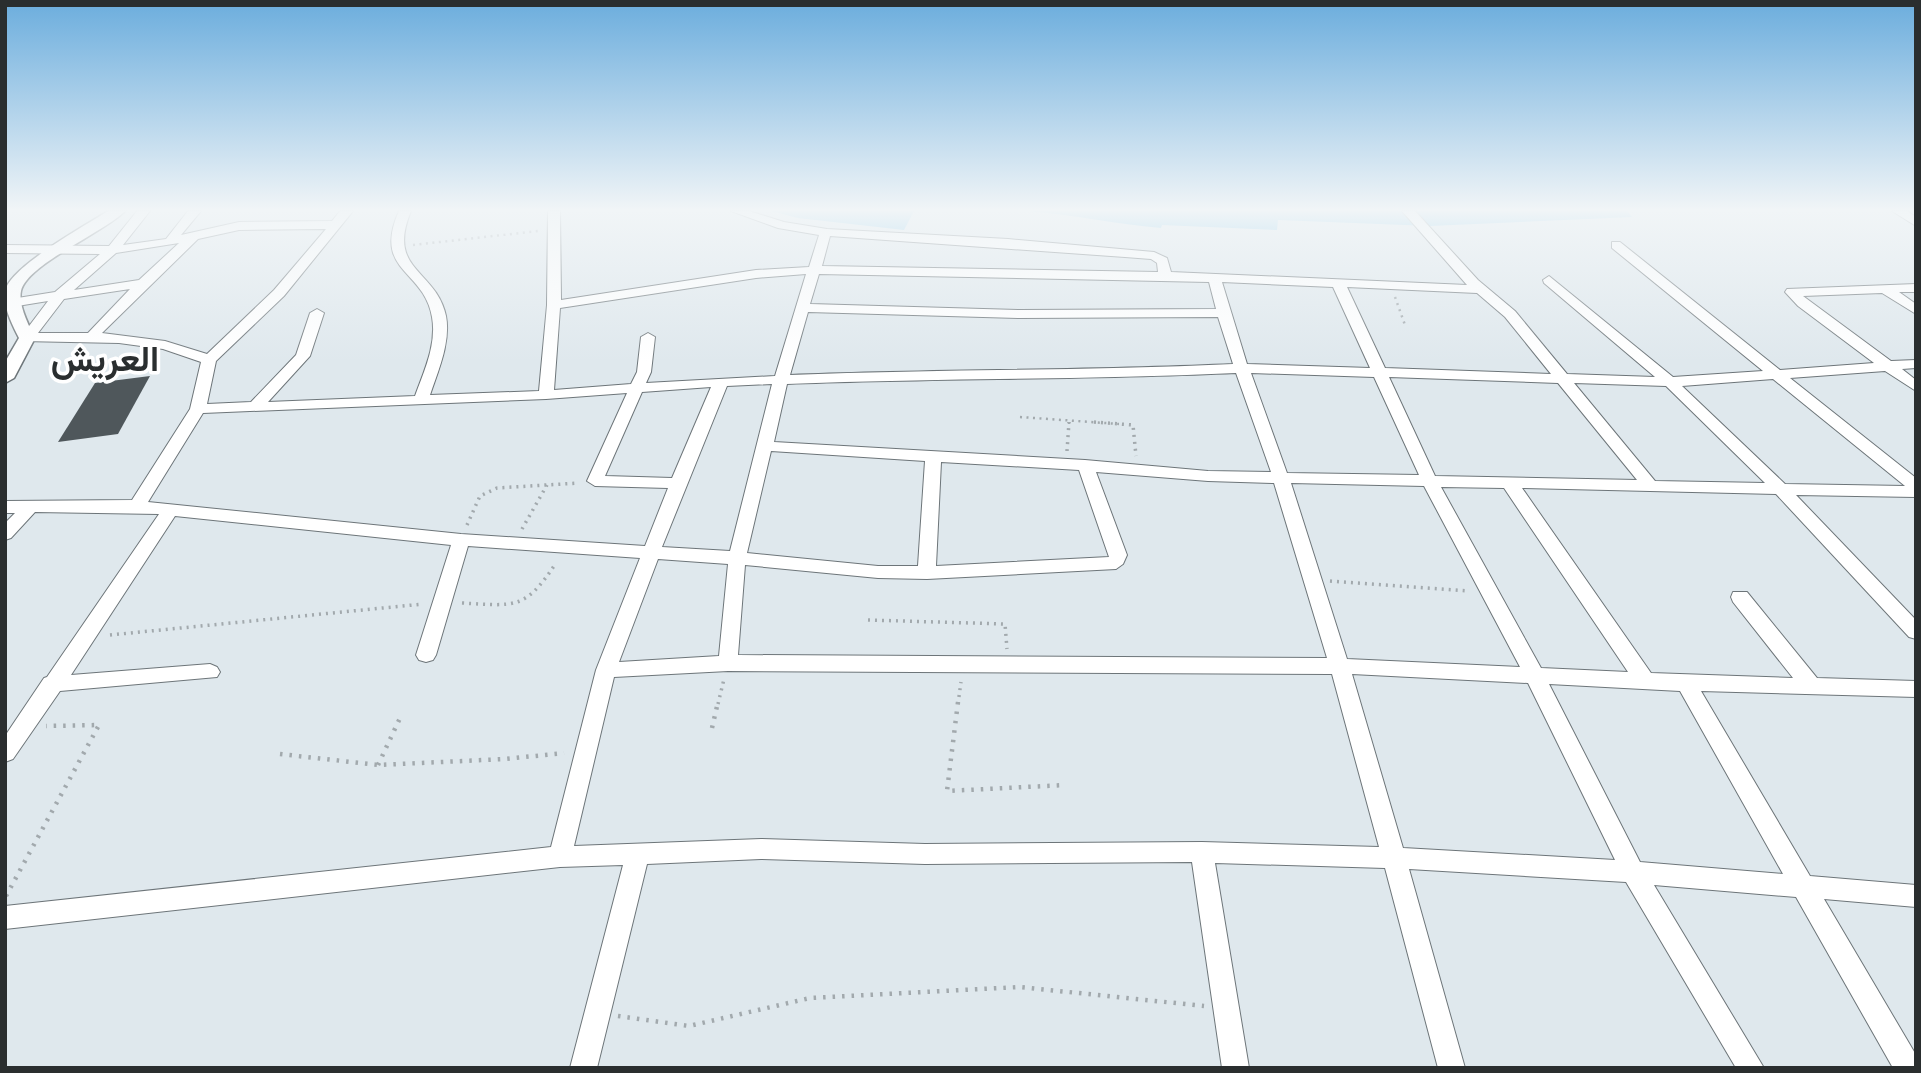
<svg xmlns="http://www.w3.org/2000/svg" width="1921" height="1073" font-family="'Nunito Sans',Vazirmatn,sans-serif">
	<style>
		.green { fill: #78c4eb }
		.building { fill: #4f575b }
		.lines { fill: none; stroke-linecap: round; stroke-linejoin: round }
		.minor-casing { stroke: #6d7579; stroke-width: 2 }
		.tertiary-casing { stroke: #6d7579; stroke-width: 3 }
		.path-far2 { stroke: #a2a9ad; stroke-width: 2.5; stroke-dasharray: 2 4.5; stroke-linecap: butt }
		.path-far1 { stroke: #a2a9ad; stroke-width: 3.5; stroke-dasharray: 2 5; stroke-linecap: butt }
		.path { stroke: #a2a9ad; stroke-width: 4.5; stroke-dasharray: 2.5 7; stroke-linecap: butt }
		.minor { fill: #fff; fill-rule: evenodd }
		.tertiary { fill: #fff; fill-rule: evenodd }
		.labels { text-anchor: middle; stroke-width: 7; stroke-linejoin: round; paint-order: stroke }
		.town-label { font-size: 35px; font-weight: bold; fill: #2a2e2f; stroke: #fff }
	</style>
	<rect width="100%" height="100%" fill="#dfe8ed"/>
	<g class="green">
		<path d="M771,211H914L904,230L798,218Z"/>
		<path d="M1029,211H1627L1632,217L1430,226L1278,220L1277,230L1162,225L1161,228C1116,224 1074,215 1029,211Z"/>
	</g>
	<path class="building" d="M150,376L118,434L58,442L95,383Z"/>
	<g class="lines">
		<g class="minor-casing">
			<g id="minor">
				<path d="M137,211H150L123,245L166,239L188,211H201L181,235L239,222L332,221L340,211H353L284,296L216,361L207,404L251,402L296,355L310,313L317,309L324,313L310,356L268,402L415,396C424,371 437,344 432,317C424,269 372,272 399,211H411C386,271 436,269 446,316C451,342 438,371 430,395L539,391L547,305L548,211H560L561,300L756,270L809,267L819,235L778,228L731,211H749L784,222L827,229L1008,239L1154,252L1167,258L1171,272L1467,285L1402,211H1415L1478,280L1515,311L1567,374L1655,377L1544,283L1543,280L1549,276L1673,377L1763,371L1612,248V242H1620L1780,370L1874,363L1798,306L1785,292L1787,289L1916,284V292H1899L1916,304V314L1882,293L1803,296L1891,361L1916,360V368L1902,369L1916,380V391L1885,371L1790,378L1916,478V497L1796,495L1916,620V639L1909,637L1776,494L1522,488L1651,673L1793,678L1733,602L1731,597L1733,592H1747L1817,678L1916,681V697L1701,691L1810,876L1916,885V907L1824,899L1916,1055V1068H1893L1796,897L1654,885L1764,1068H1736L1626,882L1409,869L1465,1068H1438L1385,868L1215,863L1249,1068H1222L1192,862L925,864L761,859L647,864L597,1068H570L623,865L560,867L5,929V906L551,847L596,670L640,558L468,546L436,655L433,660L426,662L419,660L416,655L451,545L175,516L71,675L210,664L217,667L220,672L217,677L60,691L13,759L5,762V736L44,678L47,677L159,514L35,512L11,538L5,540V523L15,513H5V501L132,500L190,409L201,362L163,349L119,343L22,341L20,338L48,301L5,308V300L55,292L100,254L5,253V245L109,246ZM326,229L274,290L207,354L165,341L102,333L198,239L239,230ZM830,236L1125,257L1151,259L1157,263L1158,272L822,266ZM179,243L139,280L74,290L116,253ZM806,274L775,376L646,383L651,372L655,337L648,333L641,337L637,372L631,384L554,390L560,308L756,278ZM819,274L1209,282L1216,309L1020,310L810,304ZM1222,282L1333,287L1370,368L1247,364ZM1347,287L1477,293L1505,317L1551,374L1385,368ZM130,289L88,333H38L64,299ZM808,312L1020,318L1218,317L1233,364C1085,371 937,369 790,375ZM1236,373L1271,472L1208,471L1085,460L774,442L787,384C937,378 1086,380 1236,373ZM1251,373L1374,377L1419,475L1287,473ZM1389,377L1558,383L1637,480L1435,476ZM1773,379L1905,486L1785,484L1682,386ZM1574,383L1666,386L1765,483L1655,481ZM772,384L730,551L662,547L727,386ZM711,387L672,478L605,476L642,392ZM627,393L587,481L595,486L668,488L645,546L461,534L148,502L203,413L546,399ZM771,451L925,461L918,566H878L747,553ZM941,462L1079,470L1109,557L936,566ZM1096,472L1208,481L1274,483L1327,658L738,655L745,565L878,578L927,579L1116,569L1123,564L1127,555ZM1291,483L1424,486L1520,667L1347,659ZM1441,487L1504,488L1628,672L1541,668ZM658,559L728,564L719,656L619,662ZM728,671L1332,674L1379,847L1202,842L925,844L761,839L574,846L614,677ZM1352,674L1528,683L1615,860L1403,848ZM1549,684L1680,691L1783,874L1640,862Z"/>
				<path d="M1892,211H1907L1916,217V226Z"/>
			</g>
		</g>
		<g class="tertiary-casing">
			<path id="tertiary" d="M108,211H125C105,232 27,264 21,291C18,305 29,326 35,338L14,378L5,383V362L19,338C13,326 2,305 5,291C11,266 85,226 108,211Z"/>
		</g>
		<g class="path-far2">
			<path d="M413,245L538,231"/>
			<path d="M1395,297L1405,325"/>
			<path d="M1020,417L1119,424"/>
			<path d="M1069,424V421"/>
		</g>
		<g class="path-far1">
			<path d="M1094,422L1133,425L1136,456"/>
			<path d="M1067,451L1069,422"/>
			<path d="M467,525L480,496L497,488L579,483"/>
			<path d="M522,529L547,485"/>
			<path d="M1330,581L1469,591"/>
			<path d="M462,603C516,606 525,610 556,563"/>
			<path d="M868,620L1005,624L1007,649"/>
			<path d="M110,635L423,604"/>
			<path d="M718,704L724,679"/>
			<path d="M958,704L961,682"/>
		</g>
		<g class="path">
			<path d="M958,702L947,791L1065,785"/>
			<path d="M712,728L718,702"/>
			<path d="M280,754L378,765L505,759L564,753"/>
			<path d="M378,765L400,718"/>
			<path d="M6,896L99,725L46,726"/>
			<path d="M618,1016L689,1026L810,998L1020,987L1204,1006"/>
		</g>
		<use href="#minor" class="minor"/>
		<use href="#tertiary" class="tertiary"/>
	</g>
	<linearGradient id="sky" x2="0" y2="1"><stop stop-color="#6baddd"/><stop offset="0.58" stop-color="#f1f5f7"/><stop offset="1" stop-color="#f1f5f7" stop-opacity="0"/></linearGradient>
	<rect width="1921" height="362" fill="url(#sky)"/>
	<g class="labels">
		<g class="town-label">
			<text x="105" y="371">العريش</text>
		</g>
	</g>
	<rect width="1921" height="1073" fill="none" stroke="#2a2e2f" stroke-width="14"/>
</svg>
